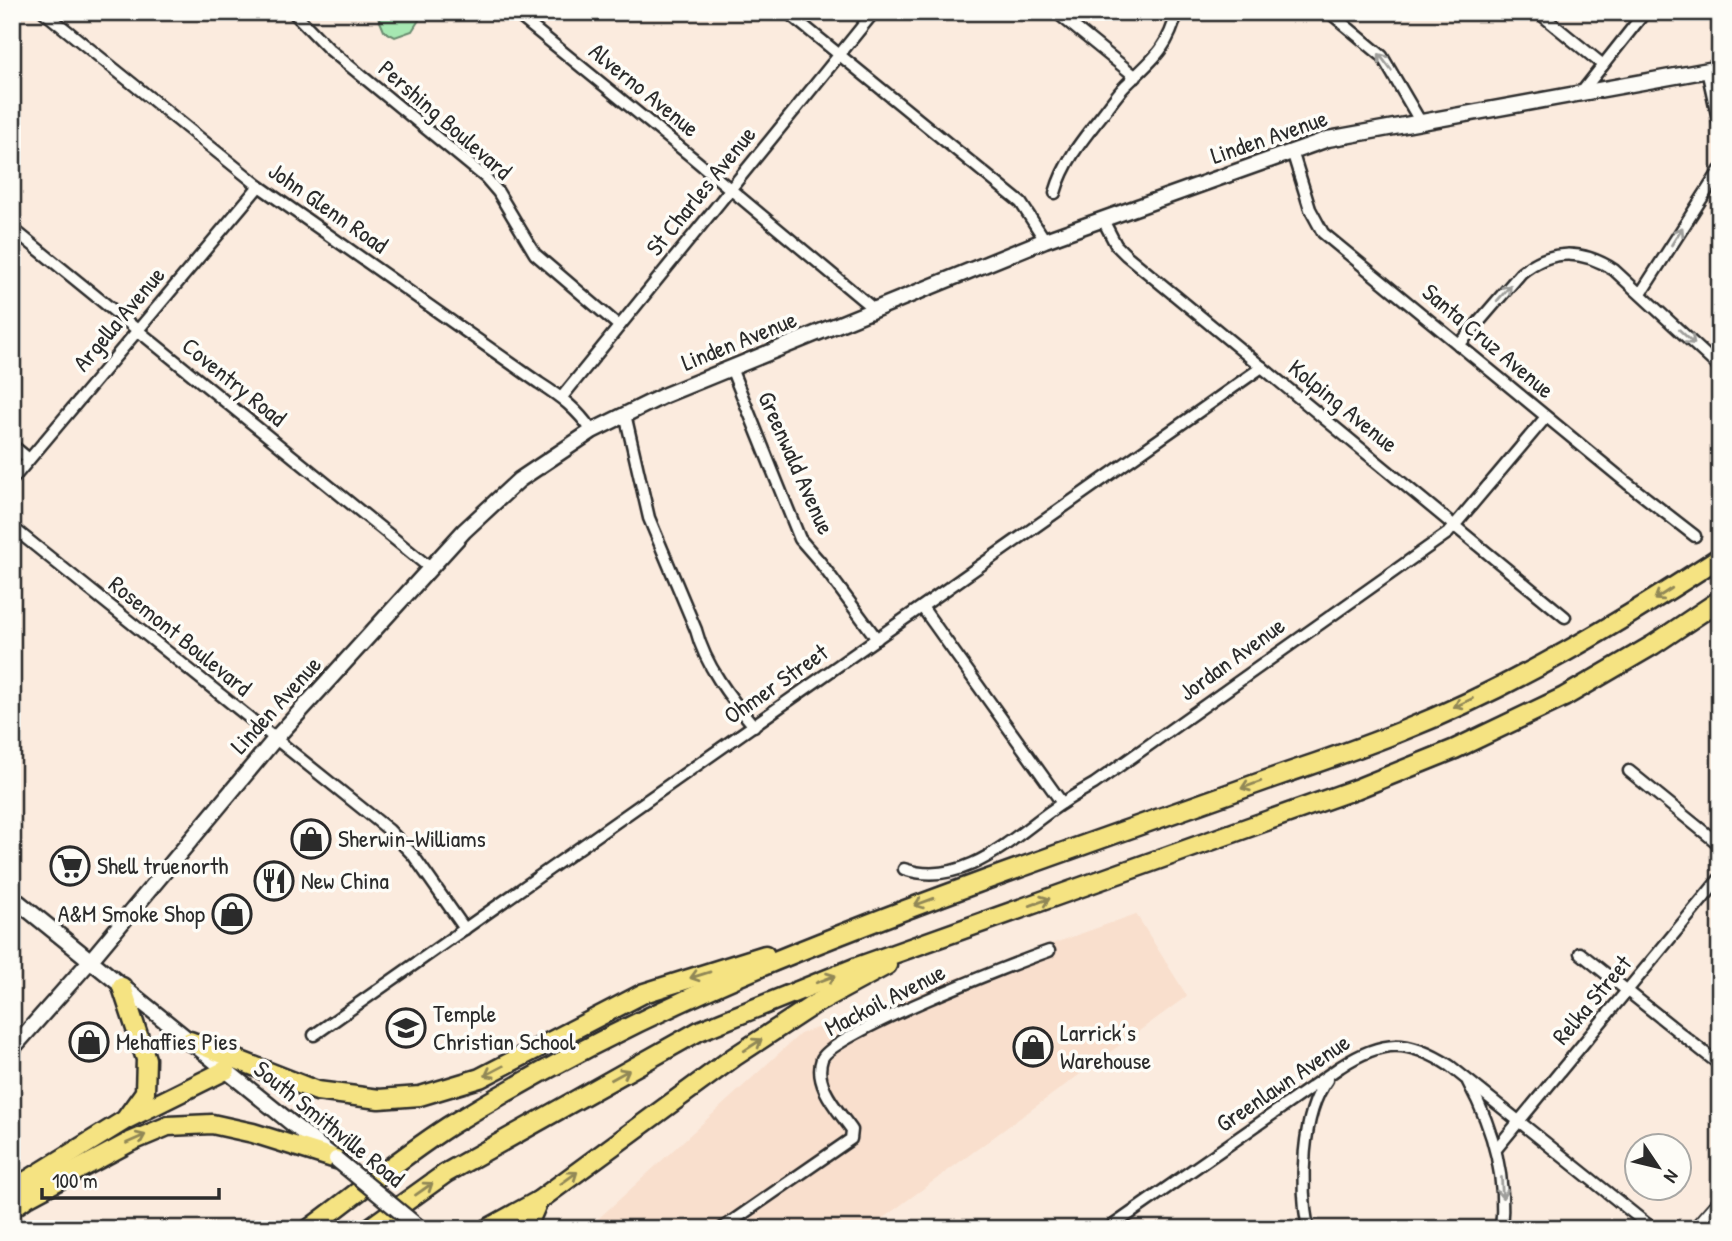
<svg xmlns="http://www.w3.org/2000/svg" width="1732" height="1241" font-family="'Patrick Hand',sans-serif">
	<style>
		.built { fill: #f9dfcd }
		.green { fill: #a6e8b2; stroke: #688a6e; stroke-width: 2 }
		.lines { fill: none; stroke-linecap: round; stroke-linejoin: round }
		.minor-casing { stroke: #2b2b2b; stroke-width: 15 }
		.secondary-casing { stroke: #2b2b2b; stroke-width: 19 }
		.motorway-casing { stroke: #2b2b2b; stroke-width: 23 }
		.minor { stroke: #fdfcf7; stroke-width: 10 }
		.secondary { stroke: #fdfcf7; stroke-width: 14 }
		.motorway { stroke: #f5e382; stroke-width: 18 }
		.secondary-bridge-casing { stroke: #2b2b2b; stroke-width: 19; stroke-linecap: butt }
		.secondary-bridge { stroke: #fdfcf7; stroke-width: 14 }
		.oneway { stroke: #9e9e9b }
		.oneway2 { stroke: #908756 }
		.labels { text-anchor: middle; stroke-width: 7; stroke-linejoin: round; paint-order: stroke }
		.street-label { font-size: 24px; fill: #2b2b2b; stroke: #fdfcf7 }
		.poi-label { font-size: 24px; fill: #2b2b2b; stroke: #fdfcf7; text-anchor: start }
	</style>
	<rect width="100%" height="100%" fill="#fbebde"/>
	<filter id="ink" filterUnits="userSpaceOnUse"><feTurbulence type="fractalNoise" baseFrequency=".0143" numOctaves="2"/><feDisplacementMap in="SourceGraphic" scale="14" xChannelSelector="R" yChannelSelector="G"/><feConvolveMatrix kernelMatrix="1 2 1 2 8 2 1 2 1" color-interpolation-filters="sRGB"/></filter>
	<g filter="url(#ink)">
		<path class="built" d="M1136,914L1187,996L868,1229H587L800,1034Z"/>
		<path class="green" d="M382,12H424L412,31L395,37L384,31L379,19Z"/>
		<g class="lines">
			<g class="minor-casing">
				<g id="minor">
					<path d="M44,12L259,186L539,383C561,397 577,409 592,431"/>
					<path d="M293,12L329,49L486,178L498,192L535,254L618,325"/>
					<path d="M514,12L693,158L875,310"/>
					<path d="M787,12L1021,203L1045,240"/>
					<path d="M1056,12L1136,77"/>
					<path d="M1329,12L1382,56L1420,121"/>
					<path d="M1538,12L1603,65"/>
					<path d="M1707,70L1720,128"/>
					<path d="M1581,93L1645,12"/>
					<path d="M1292,151L1310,209L1323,233L1627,483L1695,536"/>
					<path d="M1055,193C1064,162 1082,140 1102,115C1110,105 1117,94 1126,85C1152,60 1168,49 1177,12"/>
					<path d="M1103,220L1116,245L1126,255L1565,617"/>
					<path d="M12,228L430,568"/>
					<path d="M1641,293L1720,170"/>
					<path d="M1459,345L1521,273C1550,249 1582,249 1614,270L1720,368"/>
					<path d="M731,368L800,539L820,562L877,639"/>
					<path d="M562,397L874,12"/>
					<path d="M625,414L649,518L696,630C705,665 730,698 754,726"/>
					<path d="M12,445L29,459"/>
					<path d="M12,480L259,186"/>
					<path d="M12,527L389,830L413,855L465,929"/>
					<path d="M922,607L1062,803"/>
					<path d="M1629,771L1720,845"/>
					<path d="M904,869C960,888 1007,843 1048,813C1063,802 1078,793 1094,784L1448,533L1546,417"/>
					<path d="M1580,953L1720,1065"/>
					<path d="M314,1035L1262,367"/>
					<path d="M1468,1082C1493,1128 1507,1176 1501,1229"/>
					<path d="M1497,1148L1720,878"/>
					<path d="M721,1229L851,1139L852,1130C838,1110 813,1085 822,1059C831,1034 1015,963 1049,951"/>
					<path d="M1108,1229L1340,1067C1383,1039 1408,1039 1450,1066L1653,1229"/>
					<path d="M1308,1229C1300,1188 1301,1114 1327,1080"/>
					<path d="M1694,1229L1720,1199"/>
				</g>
			</g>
			<g class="secondary-casing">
				<g id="secondary">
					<path d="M12,897L332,1156"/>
					<path d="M12,1049L90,961L275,739L464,531L519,480L592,431L665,395L1045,240L1328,139L1720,68"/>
				</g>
			</g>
			<g class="motorway-casing">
				<g id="motorway">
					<path d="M122,987L146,1059L145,1092L127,1117"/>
					<path d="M190,1041L317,1091L379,1099L420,1096L480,1078L644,993L765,955"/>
					<path d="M12,1190L125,1120L226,1070"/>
					<path d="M12,1208L29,1196L130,1142L168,1126L212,1124L253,1133L336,1159"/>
					<path d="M309,1229C355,1195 401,1157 449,1126C561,1057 680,999 802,950C946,892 1093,842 1239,790C1293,770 1349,753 1402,731C1515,686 1619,623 1720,557"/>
					<path d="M368,1229L446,1173L699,1031L857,967L1356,789L1455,749L1564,697L1653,645L1720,600"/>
					<path d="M487,1229L538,1201"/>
					<path d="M526,1229L538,1201L734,1057L813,1005L887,965"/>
				</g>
			</g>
			<use href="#minor" class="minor"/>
			<use href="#secondary" class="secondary"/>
			<use href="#motorway" class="motorway"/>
			<g class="secondary-bridge-casing">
				<path id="secondary-bridge" d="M336,1159L421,1229"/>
			</g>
			<use href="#secondary-bridge" class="secondary-bridge"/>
		</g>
		<defs><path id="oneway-shaft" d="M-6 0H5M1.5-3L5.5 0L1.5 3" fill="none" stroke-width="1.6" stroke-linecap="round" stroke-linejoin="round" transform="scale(1.75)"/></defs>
		<g class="oneway">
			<use href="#oneway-shaft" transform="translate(1385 62) rotate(-127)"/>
			<use href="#oneway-shaft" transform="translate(1677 236) rotate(-58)"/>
			<use href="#oneway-shaft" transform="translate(1504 293) rotate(-49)"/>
			<use href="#oneway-shaft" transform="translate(1687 337) rotate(43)"/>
			<use href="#oneway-shaft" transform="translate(1502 1188) rotate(87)"/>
		</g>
		<g class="oneway2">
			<use href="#oneway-shaft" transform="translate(1663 594) rotate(147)"/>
			<use href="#oneway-shaft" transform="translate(1463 703) rotate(155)"/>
			<use href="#oneway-shaft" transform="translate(1251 785) rotate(160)"/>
			<use href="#oneway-shaft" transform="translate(924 902) rotate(160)"/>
			<use href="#oneway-shaft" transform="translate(1040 902) rotate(-20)"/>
			<use href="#oneway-shaft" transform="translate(700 975) rotate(163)"/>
			<use href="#oneway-shaft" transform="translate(826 979) rotate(-21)"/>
			<use href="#oneway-shaft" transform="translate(753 1045) rotate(-33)"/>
			<use href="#oneway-shaft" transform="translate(494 1071) rotate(152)"/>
			<use href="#oneway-shaft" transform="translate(620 1075) rotate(-29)"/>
			<use href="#oneway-shaft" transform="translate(136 1139) rotate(-24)"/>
			<use href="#oneway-shaft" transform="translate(569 1178) rotate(-36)"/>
			<use href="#oneway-shaft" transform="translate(424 1189) rotate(-35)"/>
		</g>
	</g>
	<defs>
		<g id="shop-ring" transform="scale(2.0125)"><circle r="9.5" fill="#fdfcf7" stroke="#2b2b2b" stroke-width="1.5"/><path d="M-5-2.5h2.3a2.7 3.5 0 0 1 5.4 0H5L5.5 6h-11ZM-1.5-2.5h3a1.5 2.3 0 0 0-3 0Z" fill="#2b2b2b"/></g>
		<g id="supermarket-ring" transform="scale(2.0125)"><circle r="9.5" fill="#fdfcf7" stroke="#2b2b2b" stroke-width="1.5"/><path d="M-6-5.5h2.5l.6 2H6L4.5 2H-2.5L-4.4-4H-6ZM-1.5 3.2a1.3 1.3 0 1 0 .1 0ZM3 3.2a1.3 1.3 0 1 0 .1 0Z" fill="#2b2b2b"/></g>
		<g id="restaurant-ring" transform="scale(2.0125)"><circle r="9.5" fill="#fdfcf7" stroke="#2b2b2b" stroke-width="1.5"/><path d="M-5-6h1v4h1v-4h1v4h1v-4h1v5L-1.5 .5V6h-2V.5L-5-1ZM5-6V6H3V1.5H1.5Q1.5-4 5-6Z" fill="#2b2b2b"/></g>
		<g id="school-ring" transform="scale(2.0125)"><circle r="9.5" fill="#fdfcf7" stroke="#2b2b2b" stroke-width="1.5"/><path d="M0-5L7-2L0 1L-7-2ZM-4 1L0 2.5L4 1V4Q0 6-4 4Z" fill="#2b2b2b"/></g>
	</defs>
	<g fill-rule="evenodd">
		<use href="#shop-ring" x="311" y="839"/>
		<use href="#supermarket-ring" x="70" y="866"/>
		<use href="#restaurant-ring" x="274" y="881"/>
		<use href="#shop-ring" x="232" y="914"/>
		<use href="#school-ring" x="406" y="1028"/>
		<use href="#shop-ring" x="89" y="1042"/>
		<use href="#shop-ring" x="1033" y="1047"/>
	</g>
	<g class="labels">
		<g class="street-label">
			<text transform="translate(644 90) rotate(39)" y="8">Alverno Avenue</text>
			<text transform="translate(445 120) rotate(41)" y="8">Pershing Boulevard</text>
			<text transform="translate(1269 137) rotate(-19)" y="8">Linden Avenue</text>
			<text transform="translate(701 191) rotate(-51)" y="8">St Charles Avenue</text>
			<text transform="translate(328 208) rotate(35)" y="8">John Glenn Road</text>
			<text transform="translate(119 319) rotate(-50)" y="8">Argella Avenue</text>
			<text transform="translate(739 341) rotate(-22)" y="8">Linden Avenue</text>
			<text transform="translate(1488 341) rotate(40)" y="8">Santa Cruz Avenue</text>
			<text transform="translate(234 382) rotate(39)" y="8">Coventry Road</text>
			<text transform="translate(1343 406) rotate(39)" y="8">Kolping Avenue</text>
			<text transform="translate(796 463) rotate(66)" y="8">Greenwald Avenue</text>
			<text transform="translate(180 636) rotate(39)" y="8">Rosemont Boulevard</text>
			<text transform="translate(1232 659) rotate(-36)" y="8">Jordan Avenue</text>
			<text transform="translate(776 684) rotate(-35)" y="8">Ohmer Street</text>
			<text transform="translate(276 705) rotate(-48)" y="8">Linden Avenue</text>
			<text transform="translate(885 1000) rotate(-27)" y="8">Mackoil Avenue</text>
			<text transform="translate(1592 1000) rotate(-50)" y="8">Relka Street</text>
			<text transform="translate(1283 1083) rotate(-34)" y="8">Greenlawn Avenue</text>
			<text transform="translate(329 1124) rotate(39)" y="8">South Smithville Road</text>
		</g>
		<g class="poi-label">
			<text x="338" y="847">Sherwin-Williams</text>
			<text x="97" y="874">Shell truenorth</text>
			<text x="301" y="889">New China</text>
			<text x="205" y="922" text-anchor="end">A&amp;M Smoke Shop</text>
			<text x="433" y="1022">Temple<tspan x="433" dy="28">Christian School</tspan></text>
			<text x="1060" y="1041">Larrick’s<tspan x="1060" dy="28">Warehouse</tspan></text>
			<text x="116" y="1050">Mehaffies Pies</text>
		</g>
	</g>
	<rect width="1732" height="1241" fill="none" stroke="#fdfcf7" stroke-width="42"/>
	<rect x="21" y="21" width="1690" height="1199" fill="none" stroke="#2b2b2b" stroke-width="2.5" filter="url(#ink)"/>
	<g transform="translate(1658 1167) rotate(125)"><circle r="33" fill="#fdfcf7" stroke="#a9a8a5" stroke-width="2"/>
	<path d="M0-5L12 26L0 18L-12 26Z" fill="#2b2b2b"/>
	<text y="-10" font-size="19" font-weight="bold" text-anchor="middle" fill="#2b2b2b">N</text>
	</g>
	<path d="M42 1188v10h177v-10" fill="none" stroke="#2b2b2b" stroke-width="3.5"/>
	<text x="52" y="1188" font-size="21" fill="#2b2b2b" stroke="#fdfcf7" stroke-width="5" paint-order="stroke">100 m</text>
</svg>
